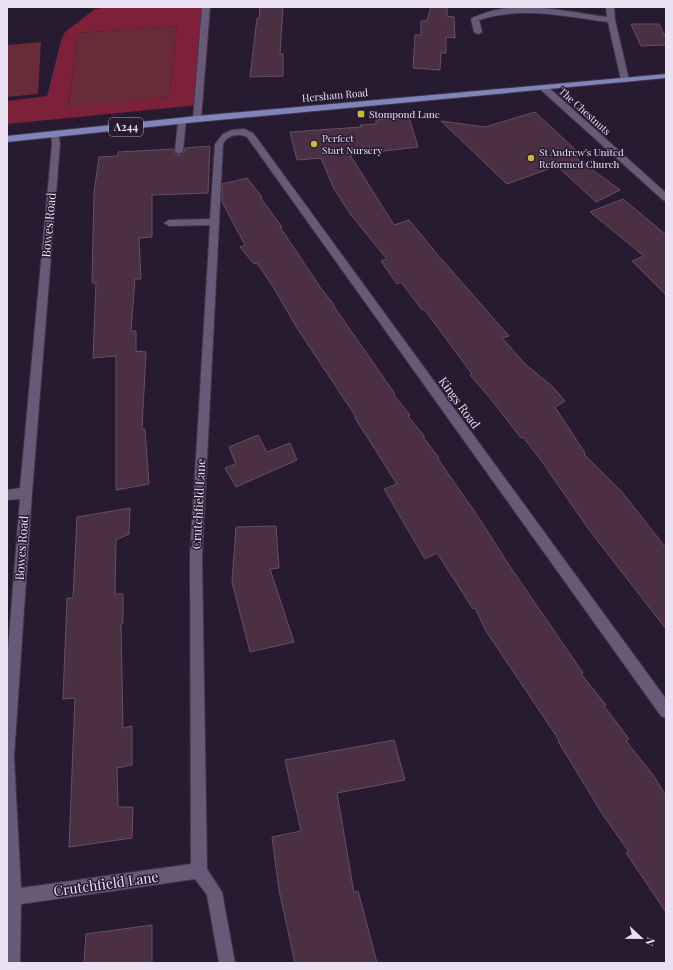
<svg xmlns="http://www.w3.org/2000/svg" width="673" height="970" font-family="'Playfair Display',serif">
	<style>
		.green { fill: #682b38 }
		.forest { fill: #7c2139; fill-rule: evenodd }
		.building { fill: #4a3042; stroke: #694e61 }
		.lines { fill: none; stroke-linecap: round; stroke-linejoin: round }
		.minor-casing { stroke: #40354a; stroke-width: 2 }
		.major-casing { stroke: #40354a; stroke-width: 2 }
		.minor { fill: #675a76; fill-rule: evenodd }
		.major { fill: #8184ba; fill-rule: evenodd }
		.poi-dot { fill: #c8bb3b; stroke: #271b32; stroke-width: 1.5 }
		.labels { text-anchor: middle; stroke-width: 3; stroke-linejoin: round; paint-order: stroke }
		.far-street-label { font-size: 10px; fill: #e9e1f2; stroke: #271b32 }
		.far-poi-label { font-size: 10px; fill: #e9e1f2; stroke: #271b32; text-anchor: start }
		.shield { fill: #271b32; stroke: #afa6b8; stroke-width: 1 }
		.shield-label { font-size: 11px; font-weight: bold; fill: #e9e1f2 }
		.street-label { font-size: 12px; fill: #e9e1f2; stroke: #271b32 }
		.near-street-label { font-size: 14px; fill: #e9e1f2; stroke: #271b32 }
	</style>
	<rect width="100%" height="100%" fill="#271b32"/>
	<g class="green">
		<path d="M177,26L169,97L68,108L78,33Z"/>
		<path d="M41,42L38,94L7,97V45Z"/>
	</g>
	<path class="forest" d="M109,7H206L199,105L7,124V101L47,96L61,41L65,32L95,9ZM177,26L169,97L68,107L78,33Z"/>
	<g class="building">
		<path d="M260,7H283L280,54H283V76L250,77L257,18H259Z"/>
		<path d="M431,7H447V16L454,17L455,38L446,37V53H441L440,70L413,68L415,35H421V21H427Z"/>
		<path d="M631,24H659L666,38V45L641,46Z"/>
		<path d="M535,112L581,155L575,157L620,190L596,202L557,166L507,184L441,121L485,127Z"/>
		<path d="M409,117L418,147L350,155L394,225L409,220L437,254L509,336L502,338L526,365L552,386L565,401L555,407L585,453L584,454L622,492L666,548V629L587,527L543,463L523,437L521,438L490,398L470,375L472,374L424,309L422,310L401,282L397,284L381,261L387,259L351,215L333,187L321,158L297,160L290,132L361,127L360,125L376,124V120Z"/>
		<path d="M210,146L208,193L152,195V237L139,238L141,279H135L131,331H136V351L146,352L142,429H145L149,484L116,490V356L93,358L96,283H92L94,192L99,157L118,156V152L174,149V152L179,156L184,152L185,148Z"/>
		<path d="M247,178L262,197H260L282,227H280L320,287L334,305H333L395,394L394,395L410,415L408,416L425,437H423L439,458L438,459L479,518L509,565L583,673L581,674L606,705L604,706L629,739L626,741L653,775L666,796V912L626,853L629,852L603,815L558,741L559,740L486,631L475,608L473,609L437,553L425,559L384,489L397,484L355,418L356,417L297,328L272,285L257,263L254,264L240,247L245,245L222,202V184Z"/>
		<path d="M623,199L666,235V295L632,261L644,256L590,212Z"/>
		<path d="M258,435L267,452L290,443L297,460L236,487L225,468L236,464L229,447Z"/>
		<path d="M130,508L129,534L116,540L115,594H123V623L121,624L123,728L132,726V765L117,768L118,807H133L132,838L69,847L75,698L63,699L67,598H73L77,517Z"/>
		<path d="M276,526L279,568L270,569L294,642L250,652L232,582L236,527Z"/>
		<path d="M394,740L405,780L337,793L354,893L358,891L377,963H295L279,890L272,837L301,831L285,760Z"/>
		<path d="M152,925V963H84L86,934Z"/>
	</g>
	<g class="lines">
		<g class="minor-casing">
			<g id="minor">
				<path d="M202,7H210L201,119L197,122L193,119Z"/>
				<path d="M606,7H614L615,20L629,80L628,82H622L621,80L608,22C564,16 522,6 479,20L482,32L478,34L474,32L471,19C475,16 480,15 485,13C524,0 568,12 607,17Z"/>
				<path d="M541,86H547L666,193V201L663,200L541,90Z"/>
				<path d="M182,118L186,121L183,151L179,154L175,151L178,121Z"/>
				<path d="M244,129L253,133L666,699V718L661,716L247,137C239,133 227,135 223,144L202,557L207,869L222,892L235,963H219L207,895L195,879L21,904L20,963H7V662L20,499L7,500V490L20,488L52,144L51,134L52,132H58L60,144L32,493L14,757L21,888L191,864L190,557L210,225L169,226L164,223L169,220L210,219L215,144L223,134L232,130Z"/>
			</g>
		</g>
		<g class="major-casing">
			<path id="major" d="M666,74V78L197,122L7,142V136L197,116Z"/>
		</g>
		<use href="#minor" class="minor"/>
		<use href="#major" class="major"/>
	</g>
	<g class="poi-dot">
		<rect x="357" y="110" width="8" height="8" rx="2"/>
		<circle cx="314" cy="144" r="4"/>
		<circle cx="531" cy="158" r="4"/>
	</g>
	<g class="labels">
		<g class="far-street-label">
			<text transform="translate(335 95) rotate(-5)" y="4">Hersham Road</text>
			<text transform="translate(585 111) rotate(42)" y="4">The Chestnuts</text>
		</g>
		<g class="far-poi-label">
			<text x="369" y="118">Stompond Lane</text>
			<text x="322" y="142">Perfect<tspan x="322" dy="12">Start Nursery</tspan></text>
			<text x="539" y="156">St Andrew's United<tspan x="539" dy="12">Reformed Church</tspan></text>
		</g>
		<rect class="shield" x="109" y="118" width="34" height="18" rx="3"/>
		<g class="shield-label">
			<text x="126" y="131">A244</text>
		</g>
		<g class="street-label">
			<text transform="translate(49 225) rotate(-85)" y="4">Bowes Road</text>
			<text transform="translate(459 403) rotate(54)" y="4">Kings Road</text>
			<text transform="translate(199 504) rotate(-87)" y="4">Crutchfield Lane</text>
			<text transform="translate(22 548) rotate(-86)" y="4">Bowes Road</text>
		</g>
		<g class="near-street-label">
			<text transform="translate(106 884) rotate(-8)" y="5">Crutchfield Lane</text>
		</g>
	</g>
	<rect width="673" height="970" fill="none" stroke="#e9e1f2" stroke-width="16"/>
	<g transform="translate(641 938) rotate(112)" stroke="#271b32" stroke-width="3" paint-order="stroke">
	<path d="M0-3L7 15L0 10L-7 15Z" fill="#e9e1f2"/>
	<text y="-6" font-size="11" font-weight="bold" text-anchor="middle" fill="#e9e1f2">N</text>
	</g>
</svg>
